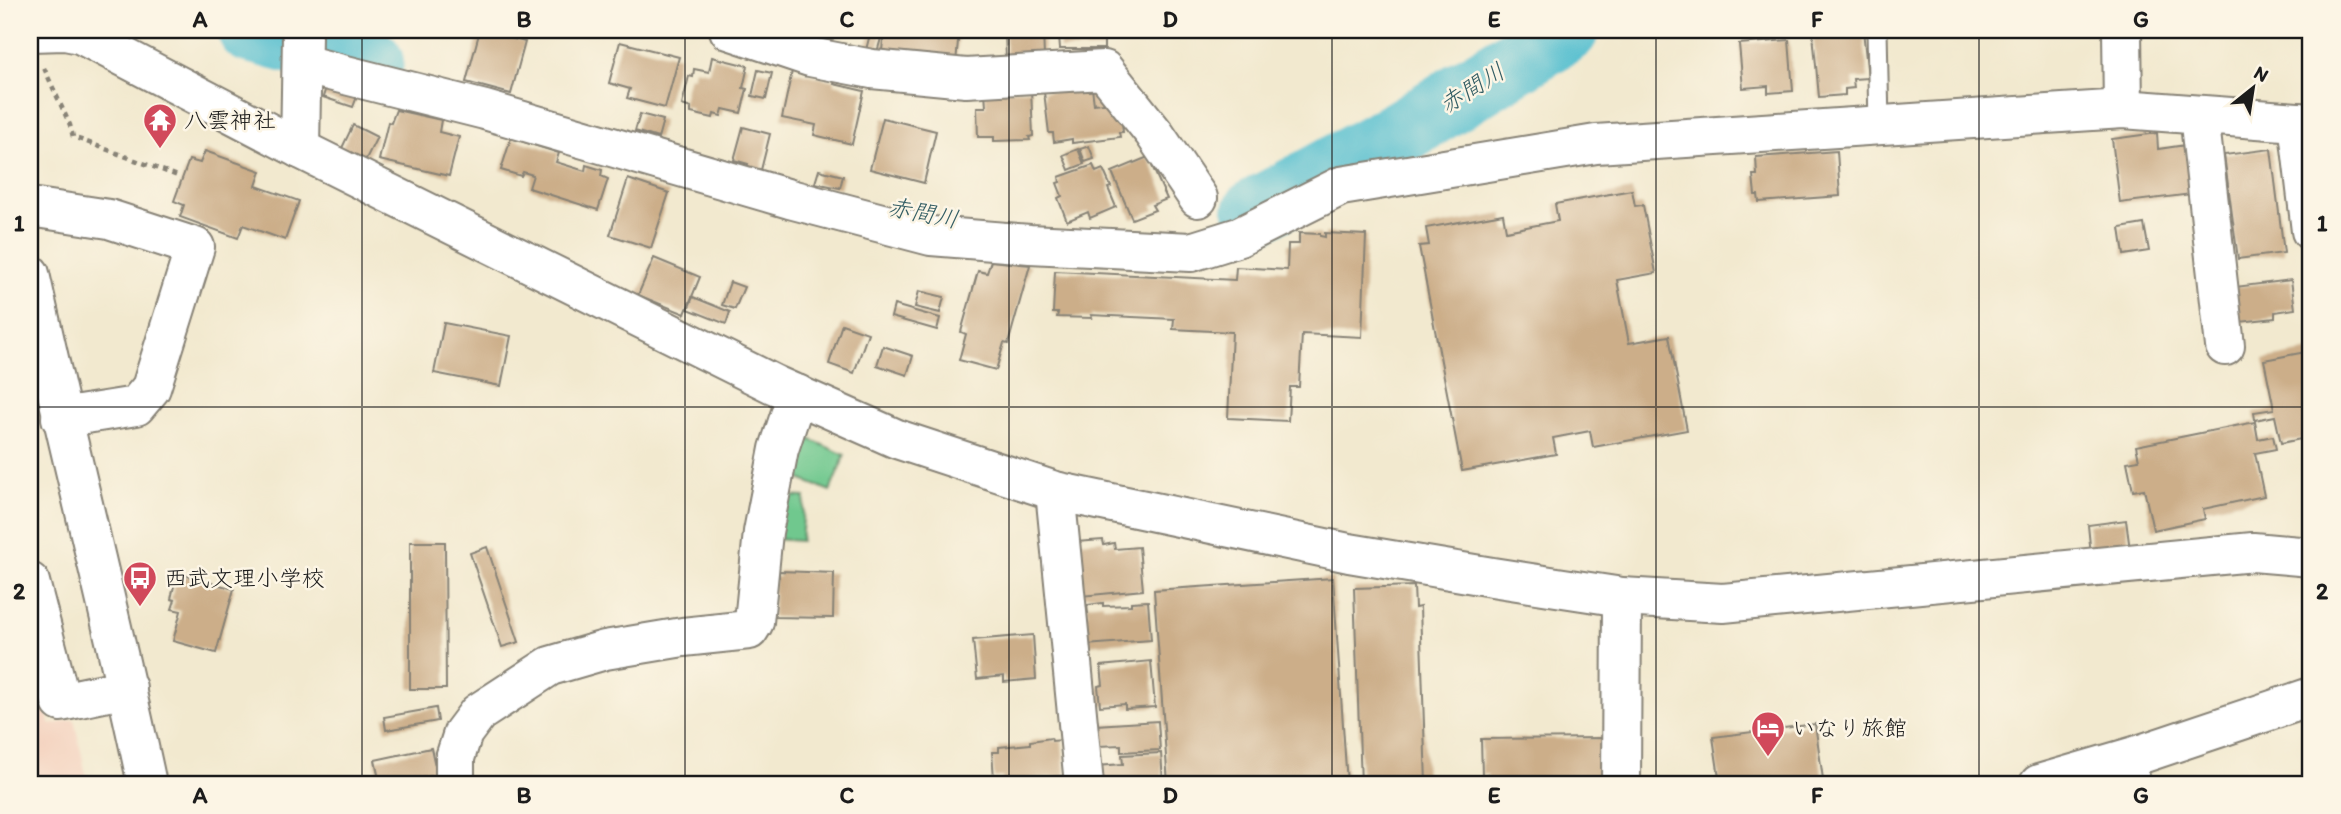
<svg xmlns="http://www.w3.org/2000/svg" width="2341" height="814" font-family="Itim,'Klee One',sans-serif">
	<style>
		.built { fill: #f4d3c0 }
		.green { fill: #70c88e; stroke: #467255; stroke-width: 2 }
		.lines { fill: none; stroke-linecap: round; stroke-linejoin: round }
		.river { stroke: #53becf; stroke-width: 66 }
		.building { fill: #ccae89 }
		.lane-casing { stroke: #878276; stroke-width: 23 }
		.street-casing { stroke: #878276; stroke-width: 42 }
		.secondary-casing { stroke: #878276; stroke-width: 42 }
		.path { stroke: #878276; stroke-width: 4.5; stroke-dasharray: 5 5; stroke-linecap: butt }
		.lane { stroke: #fff; stroke-width: 19 }
		.street { stroke: #fff; stroke-width: 38 }
		.secondary { stroke: #fff; stroke-width: 38 }
		.grid { fill: none; stroke: #1c1c1c; stroke-width: 2; stroke-opacity: 0.55 }
		.labels { text-anchor: middle; stroke-width: 5; stroke-linejoin: round; paint-order: stroke }
		.poi-label { font-size: 23px; fill: #1c1c1c; stroke: #fcf5e5; text-anchor: start }
		.water-label { font-size: 24px; font-style: italic; fill: #325d64; stroke: #fcf5e5 }
		.neatline { fill: none; stroke: #1c1c1c; stroke-width: 2.5 }
		.grid-label { font-size: 23px; text-anchor: middle; font-weight: bold; fill: #1c1c1c }
	</style>
	<rect width="100%" height="100%" fill="#fcf5e5"/>
	<filter id="ink" filterUnits="userSpaceOnUse"><feTurbulence type="fractalNoise" baseFrequency=".0143" numOctaves="2"/><feDisplacementMap in="SourceGraphic" scale="14" xChannelSelector="R" yChannelSelector="G"/><feConvolveMatrix kernelMatrix="1 2 1 2 8 2 1 2 1" color-interpolation-filters="sRGB"/></filter>
	<filter id="wash" filterUnits="userSpaceOnUse"><feTurbulence type="fractalNoise" baseFrequency=".00686" numOctaves="4" result="noise"/><feDisplacementMap in="SourceGraphic" scale="28" xChannelSelector="R" yChannelSelector="G"/><feGaussianBlur stdDeviation="1.57" result="paint"/><feColorMatrix in="noise" values="0 0 0 0 0 0 0 0 0 0 0 0 0 0 0 0 0 1.4 0 .05"/><feComposite in="paint" operator="in"/></filter>
	<g filter="url(#wash)">
		<rect width="100%" height="100%" fill="#f2e9cf"/>
		<path class="built" d="M30,645L50,725L74,719L88,784H30Z"/>
		<g class="green">
			<path d="M794,432L845,455L830,491L784,473Z"/>
			<path d="M778,496L805,497L801,541L775,539Z"/>
		</g>
		<g class="lines">
			<g class="river">
				<path d="M250,30L371,62"/>
				<path d="M1256,211L1399,133L1566,30"/>
			</g>
		</g>
		<g id="blocks">
			<g class="building">
				<path d="M480,30L525,42L511,94L466,82Z"/>
				<path d="M871,30L883,31L876,56L865,54Z"/>
				<path d="M884,30H959L956,63L934,56L882,51Z"/>
				<path d="M1005,30H1043L1044,57L1006,59Z"/>
				<path d="M1045,30H1104V49H1060L1059,36H1045Z"/>
				<path d="M1863,30L1868,78L1853,79L1854,88L1845,89V95L1819,97L1813,34Z"/>
				<path d="M1789,40L1793,91L1768,93V86L1743,88L1739,44Z"/>
				<path d="M620,42L679,57L665,108L627,98L630,89L609,83Z"/>
				<path d="M712,57L748,66L743,88L747,89L741,113L723,109L721,116L714,114L713,118L691,113V108L682,105L689,76L693,77L694,69L709,72Z"/>
				<path d="M758,70L772,73L766,99L752,96Z"/>
				<path d="M792,71L835,81L834,84L864,91L852,144L814,135L816,125L782,118Z"/>
				<path d="M327,84L358,94L353,107L323,97Z"/>
				<path d="M1092,88L1094,104L1114,102L1120,106L1123,132H1119L1120,137L1072,143V139L1054,142L1053,133H1049L1044,92Z"/>
				<path d="M1031,89L1033,136L1029,137L1030,140L994,141V137H978L977,107H986L985,91Z"/>
				<path d="M396,110L441,120L439,132L459,137L449,176L379,160L388,122L391,123Z"/>
				<path d="M640,114L663,120L658,138L635,131Z"/>
				<path d="M883,118L936,131L924,183L870,169Z"/>
				<path d="M353,125L377,137L365,161L341,150Z"/>
				<path d="M743,127L770,134L761,170L747,167L748,164L734,160Z"/>
				<path d="M2157,133L2158,149L2186,145L2192,194L2120,203L2112,139Z"/>
				<path d="M511,138L559,153L556,162L585,171L586,165L602,170L601,176L608,179L598,210L529,188L533,175L523,172L521,176L501,170Z"/>
				<path d="M1089,146L1094,159L1085,162L1080,149Z"/>
				<path d="M1078,149L1084,164L1069,170L1063,155Z"/>
				<path d="M2271,149L2284,253L2238,259L2224,155Z"/>
				<path d="M205,151L261,171L256,186L299,201L285,240L243,225L238,238L180,217L184,205L174,201L189,160L200,163Z"/>
				<path d="M1837,151L1840,196L1759,202L1758,195H1755L1753,175H1757L1756,157Z"/>
				<path d="M1148,157L1167,199L1152,205L1155,210L1132,219L1112,172Z"/>
				<path d="M1093,165L1096,172L1103,169L1111,187L1108,188L1116,207L1090,218L1088,212L1067,221L1058,198L1062,196L1057,183L1060,182L1059,177Z"/>
				<path d="M819,170L843,176L840,188L815,183Z"/>
				<path d="M628,179L669,193L651,248L610,235Z"/>
				<path d="M1632,190L1635,206L1643,205L1656,273L1617,280L1629,343L1669,336L1687,430L1593,447L1590,431L1553,438L1556,454L1462,471L1419,246L1429,245L1426,228L1503,214L1506,231L1558,221L1555,204Z"/>
				<path d="M2144,224L2149,251L2124,255L2120,228Z"/>
				<path d="M1299,233L1320,234V236L1325,237V233L1366,235L1362,337L1302,334L1299,387H1290L1288,421L1228,418L1232,332L1173,329L1174,319L1091,315L1092,318L1057,317L1058,313H1053L1055,271L1235,280L1236,267L1287,270L1288,244H1299Z"/>
				<path d="M654,258L700,277L685,314L638,295Z"/>
				<path d="M991,261L1030,265L1008,344L1004,343L996,370L959,360L966,334L961,332L978,271L987,273Z"/>
				<path d="M2291,280L2295,309L2275,312V318L2240,322L2235,287Z"/>
				<path d="M730,282L744,287L735,309L722,305Z"/>
				<path d="M919,291L944,297L940,313L915,307Z"/>
				<path d="M693,297L730,312L726,324L688,309Z"/>
				<path d="M894,305L940,318L937,330L891,317Z"/>
				<path d="M444,323L511,336L501,386L434,373Z"/>
				<path d="M842,324L868,333L854,373L829,364Z"/>
				<path d="M883,346L913,356L907,375L877,365Z"/>
				<path d="M2311,351V437L2281,443L2275,416L2255,420L2254,412L2274,409L2264,360Z"/>
				<path d="M2255,422L2258,439L2273,436L2276,449L2255,453L2264,496L2203,509L2205,519L2153,530L2144,489L2133,491L2127,462L2139,460L2136,446Z"/>
				<path d="M2126,520L2130,550L2091,555L2088,525Z"/>
				<path d="M1103,540L1104,545L1114,543L1115,549L1139,547L1143,590L1081,596L1076,542Z"/>
				<path d="M410,542H445L446,689H410Z"/>
				<path d="M487,547L519,642L502,647L470,553Z"/>
				<path d="M779,571L834,573L833,618L773,617L774,577H779Z"/>
				<path d="M177,573L234,589L216,653L173,641L181,611L172,609L175,600L171,599Z"/>
				<path d="M1333,578L1347,784H1168L1154,590Z"/>
				<path d="M1414,586L1415,608L1420,607L1426,784H1361L1354,588Z"/>
				<path d="M1148,601L1151,640L1086,645L1083,613H1088L1087,605L1103,603V606L1131,605V602Z"/>
				<path d="M1033,635L1036,679L1004,682V676L977,679L973,640Z"/>
				<path d="M1151,661L1155,707L1125,709V704L1100,706L1098,686L1103,685L1101,666Z"/>
				<path d="M436,708L438,721L386,730L384,717Z"/>
				<path d="M1158,721L1160,750L1121,752V745L1097,746L1096,725Z"/>
				<path d="M1815,724L1823,779L1785,784H1720L1713,737Z"/>
				<path d="M1051,738L1052,741L1062,740L1065,776L1026,779L1027,784H1003L1002,777L994,778L992,752H999V747L1030,744V741Z"/>
				<path d="M1607,738V784H1487V774L1482,775L1481,739Z"/>
				<path d="M431,748L437,775L395,784H380L375,760Z"/>
				<path d="M1161,753L1163,782L1098,784L1097,766L1123,764L1122,755Z"/>
			</g>
		</g>
	</g>
	<g filter="url(#ink)">
		<use href="#blocks" fill-opacity="0" stroke="#878276" stroke-width="2"/>
		<g class="lines">
			<g class="lane-casing">
				<g id="lane">
					<path d="M1877,30L1879,125"/>
					<path d="M2135,756L2141,784"/>
				</g>
			</g>
			<g class="street-casing">
				<g id="street">
					<path d="M300,30L302,35L300,149"/>
					<path d="M729,30L810,57L872,69L966,78L1104,70L1154,133L1198,198"/>
					<path d="M2122,30L2123,109"/>
					<path d="M30,32L65,31L80,34L300,149L775,385L897,439L1055,491L1349,553L1492,577L1622,597L1723,603L2253,552L2311,557"/>
					<path d="M302,64L485,110L790,199L931,236L1030,244L1191,252L1239,237L1341,186L1596,144L2123,109L2311,123"/>
					<path d="M2199,115L2225,346"/>
					<path d="M2298,122L2311,231"/>
					<path d="M30,207L109,219L195,247L151,388L136,406L61,418"/>
					<path d="M1055,491L1084,784"/>
					<path d="M30,582L61,702L127,688"/>
					<path d="M455,784V758L463,733L478,713L550,666L605,650L683,637L749,630L754,622L763,532L779,449L797,394"/>
					<path d="M1621,784L1622,597"/>
				</g>
			</g>
			<g class="secondary-casing">
				<g id="secondary">
					<path d="M30,274C67,444 111,613 147,784"/>
					<path d="M2039,784L2135,756L2311,697"/>
				</g>
			</g>
			<path class="path" d="M44,68L70,125L73,137L178,176"/>
			<use href="#lane" class="lane"/>
			<use href="#street" class="street"/>
			<use href="#secondary" class="secondary"/>
		</g>
	</g>
	<path class="grid" d="M362,30V784M685,30V784M1009,30V784M1332,30V784M1656,30V784M1979,30V784M30,407H2311"/>
	<defs>
		<g id="temple-pin" transform="scale(1.75)"><path d="M0 17L-7.5 6A9.5 9.5 0 1 1 7.5 6Z" fill="#d1495b" stroke="#fcf5e5"/><path d="M0-6L5-2H3V0L6.5 2.5H4V6H1.5V3h-3V6H-4V2.5H-6.5L-3 0V-2H-5Z" fill="#fff"/></g>
		<g id="bus-pin" transform="scale(1.75)"><path d="M0 17L-7.5 6A9.5 9.5 0 1 1 7.5 6Z" fill="#d1495b" stroke="#fcf5e5"/><path d="M-5-6H5V4H4V6H2V4H-2V6H-4V4H-5ZM-3.5-4V0h7V-4ZM-3.5 1.2v1.5H-2V1.2ZM2 1.2v1.5H3.5V1.2Z" fill="#fff"/></g>
		<g id="hotel-pin" transform="scale(1.75)"><path d="M0 17L-7.5 6A9.5 9.5 0 1 1 7.5 6Z" fill="#d1495b" stroke="#fcf5e5"/><path d="M-6-4.5h1.5V1H6V5H4.5V3h-9V5H-6ZM-4 0a1.8 1.8 0 1 1 3.6 0ZM.5 0V-2.5h3Q6-2.5 6 0Z" fill="#fff"/></g>
	</defs>
	<g fill-rule="evenodd">
		<use href="#temple-pin" x="160" y="120"/>
		<use href="#bus-pin" x="140" y="578"/>
		<use href="#hotel-pin" x="1768" y="728"/>
	</g>
	<g class="labels">
		<g class="poi-label">
			<text x="184" y="128">八雲神社</text>
			<text x="164" y="586">西武文理小学校</text>
			<text x="1792" y="736">いなり旅館</text>
		</g>
		<g class="water-label">
			<text transform="translate(1472 88) rotate(-32)" y="8">赤間川</text>
			<text transform="translate(923 213) rotate(11)" y="8">赤間川</text>
		</g>
	</g>
	<rect width="2341" height="814" fill="none" stroke="#fcf5e5" stroke-width="77"/>
	<g transform="translate(2253 88) rotate(30)" stroke="#fcf5e5" stroke-width="5" paint-order="stroke">
	<path d="M0-5L12 26L0 18L-12 26Z" fill="#1c1c1c"/>
	<text y="-10" font-size="19" font-weight="bold" text-anchor="middle" fill="#1c1c1c">N</text>
	</g>
	<rect x="38" y="38" width="2264" height="738" class="neatline"/>
	<g class="grid-label">
		<text x="200" y="27">A</text>
		<text x="524" y="27">B</text>
		<text x="847" y="27">C</text>
		<text x="1170" y="27">D</text>
		<text x="1494" y="27">E</text>
		<text x="1817" y="27">F</text>
		<text x="2141" y="27">G</text>
		<text x="19" y="231">1</text>
		<text x="2322" y="231">1</text>
		<text x="19" y="599">2</text>
		<text x="2322" y="599">2</text>
		<text x="200" y="803">A</text>
		<text x="524" y="803">B</text>
		<text x="847" y="803">C</text>
		<text x="1170" y="803">D</text>
		<text x="1494" y="803">E</text>
		<text x="1817" y="803">F</text>
		<text x="2141" y="803">G</text>
	</g>
</svg>
